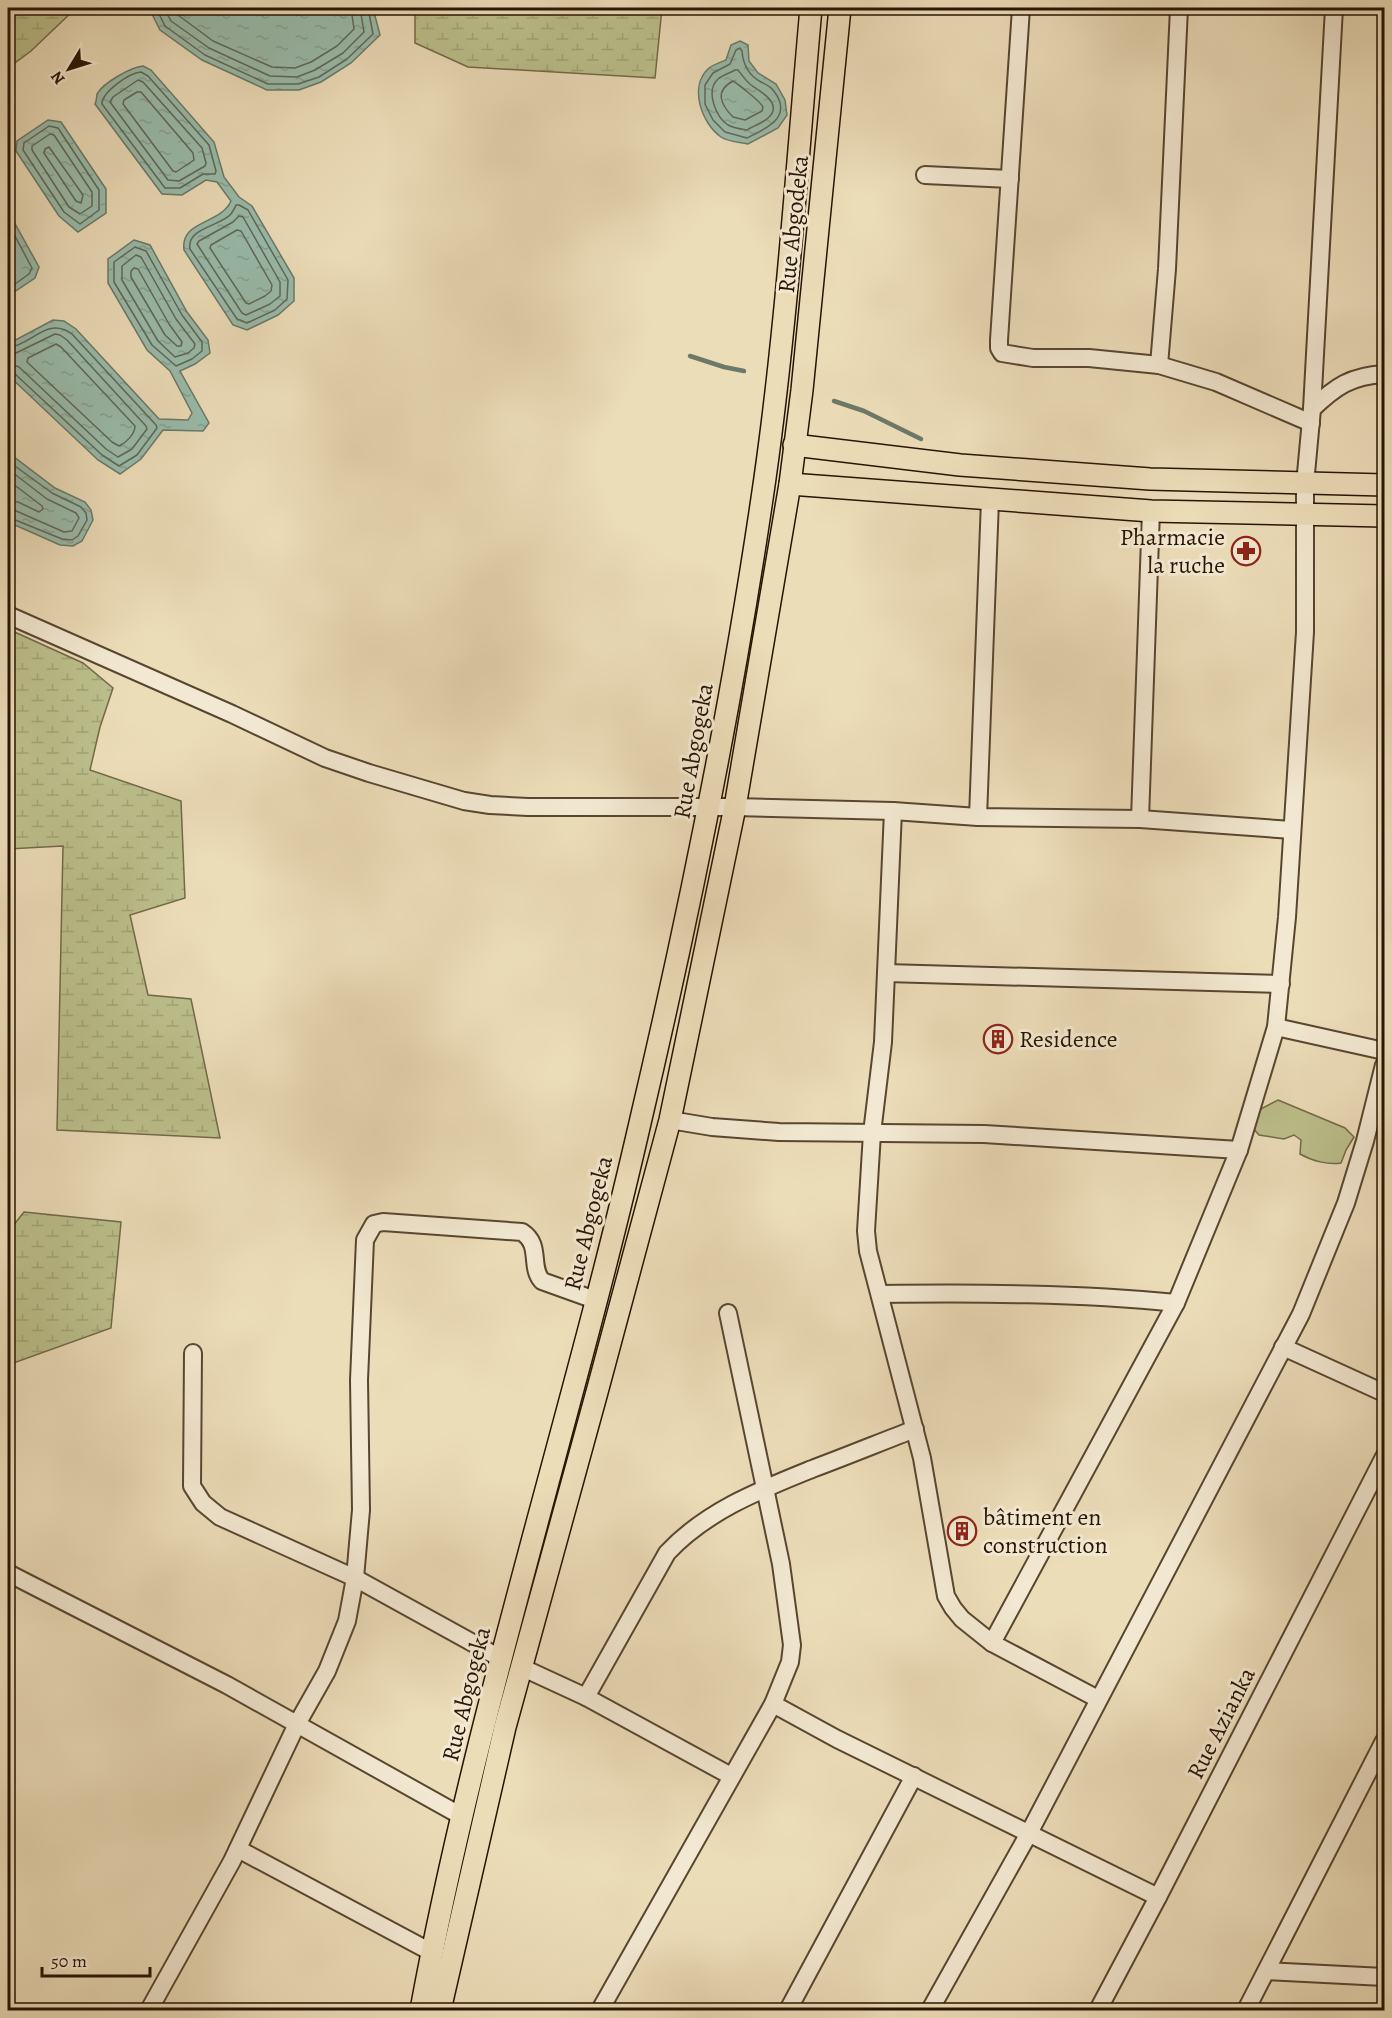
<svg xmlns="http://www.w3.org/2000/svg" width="1392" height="2018" font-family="Alegreya,serif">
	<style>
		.grass { fill: #bcc08c; stroke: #726a47; stroke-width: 1.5 }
		.wetland { fill: url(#wetland-marsh); stroke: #726a47; stroke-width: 1.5 }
		.water { fill: url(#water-ripples); stroke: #6c7968; stroke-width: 1.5 }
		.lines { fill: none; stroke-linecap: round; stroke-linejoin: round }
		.shore { stroke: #606857; stroke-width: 1.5 }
		.stream { stroke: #6c7968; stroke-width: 4.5 }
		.minor-casing { stroke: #594630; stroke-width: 20 }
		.major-casing { stroke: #281402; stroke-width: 24 }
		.minor { stroke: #f3e9d2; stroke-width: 16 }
		.major { stroke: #ecddb9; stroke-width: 21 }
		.labels { text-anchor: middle; stroke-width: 6; stroke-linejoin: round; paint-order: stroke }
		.street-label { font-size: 24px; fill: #281402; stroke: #f3e9d2 }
		.poi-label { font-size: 24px; fill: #281402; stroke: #f3e9d2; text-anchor: start }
	</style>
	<defs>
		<pattern id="wetland-marsh" width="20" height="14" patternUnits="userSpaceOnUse" patternTransform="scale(1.5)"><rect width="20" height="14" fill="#bcc08c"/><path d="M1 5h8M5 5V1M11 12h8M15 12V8" fill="none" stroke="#a2a477"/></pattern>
		<pattern id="water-ripples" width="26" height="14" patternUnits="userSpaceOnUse" patternTransform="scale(1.5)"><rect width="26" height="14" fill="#99bcac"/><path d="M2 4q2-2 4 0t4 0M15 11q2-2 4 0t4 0" fill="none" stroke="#84a192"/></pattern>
	</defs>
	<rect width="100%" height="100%" fill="#ecddb9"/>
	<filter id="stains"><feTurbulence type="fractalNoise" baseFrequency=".00333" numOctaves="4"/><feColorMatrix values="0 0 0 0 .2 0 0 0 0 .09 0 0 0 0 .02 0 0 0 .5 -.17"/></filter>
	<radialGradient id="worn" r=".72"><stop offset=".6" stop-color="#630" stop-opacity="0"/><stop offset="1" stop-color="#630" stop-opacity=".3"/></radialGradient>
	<path class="grass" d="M1278,1100L1345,1128L1354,1137L1346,1150L1341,1163C1328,1165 1312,1161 1300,1154L1301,1140L1294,1135L1284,1139L1259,1135L1252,1127L1253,1113Z"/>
	<g class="wetland">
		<path d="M8,8H76L31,51L8,68Z"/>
		<path d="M415,8H662L655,78L468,67L415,43Z"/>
		<path d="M8,629L83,663L113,688L100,727L90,770L181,801L185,898L130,915L148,995L191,999L220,1138L57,1130L63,846L8,849Z"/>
		<path d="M24,1212L121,1222L111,1328L8,1365V1232Z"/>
	</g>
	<g class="water">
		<path d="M149,8H373L380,35L351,63L321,82L299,90H267L202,60L160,30Z"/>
		<path d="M740,41L748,45L749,61L758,73L776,84L785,100L787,115L778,128L748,144C741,142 728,142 721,137C702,124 688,86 709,68C713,65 721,62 726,60L731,45Z"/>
		<path d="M143,66L151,70L214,142L224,177L239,197L252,206L294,278V301L278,315L247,330L233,325L184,250C180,220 220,225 231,201L217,182L206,180L182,195L162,194L95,104C96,103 97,95 97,94C103,83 131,67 143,66Z"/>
		<path d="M48,120L61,122L106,189V213L78,232L59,216L16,151L17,141Z"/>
		<path d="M8,211L39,267L35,278L8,296Z"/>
		<path d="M134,240L150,245L187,312L208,340L210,353L195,364L180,371L209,423L203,431L163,430L141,459L120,474L98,460L8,375V344L53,320L64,321L76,329L159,419L188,420L192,413L170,371L147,350L108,283V259Z"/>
		<path d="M8,454L14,457L55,488L85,502L91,510L93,520L82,541L73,546L60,545L8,522Z"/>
	</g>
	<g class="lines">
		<g class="shore">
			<path d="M156,8L165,26L205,55L268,84H298L319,77L347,59L373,34L368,8"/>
			<path d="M164,8L171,21L209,48L270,76L297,77L315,70L343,53L364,32L360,8"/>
			<path d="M174,8L178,15L213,41L272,67L295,68L311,62L337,46L354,29L351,8"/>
			<path d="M740,48L742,51C743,65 748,75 761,82C765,84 770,86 773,90C794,116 768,128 747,138L725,132L713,120L705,104V85L713,73L730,64L736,50Z"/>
			<path d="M735,70H738C742,75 746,81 751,85C760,91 784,104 768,118C763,123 753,126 747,130C741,129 733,128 728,125C716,117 705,91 718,79C723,75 730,73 735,70Z"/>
			<path d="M141,72L148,76L209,145L216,171L215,174H203L180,188H165L102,104C102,92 129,73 141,72Z"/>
			<path d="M138,80L143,82L202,148L206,163L205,166L179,181L168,180L110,102L113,97Z"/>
			<path d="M733,81C738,84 761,102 763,107L762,111L745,120L733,117C721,105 714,91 733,81Z"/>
			<path d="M137,92H141L193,153L194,160L176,172L173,171L123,104L124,100Z"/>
			<path d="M49,126L58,128L99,190V210L80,224L64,212L23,150L24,143Z"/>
			<path d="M50,134L54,135L92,192V206L80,214L69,207L32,150V146Z"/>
			<path d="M49,147L83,195L81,203L76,201L44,153L45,149Z"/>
			<path d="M236,205H239L248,210L288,280L287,299L275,310L247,323L237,319L190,249C186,228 221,226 231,214C233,211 235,208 236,205Z"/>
			<path d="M239,216L243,217L280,282V296L270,304L246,315L242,313L197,244L199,241L233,222Z"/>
			<path d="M8,223L32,268L29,274L8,289"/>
			<path d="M237,230L241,231L272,285L271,291L265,296L249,304L246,303L210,248L211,245Z"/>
			<path d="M135,247L146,251L182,315L202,342V351L192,359L176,366L152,345L114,282V262Z"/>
			<path d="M136,255L141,257L176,319L195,344L194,348L188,353L175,357L158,341L122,280V266Z"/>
			<path d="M134,268L138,269L169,324L182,342L181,346H177L165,335L131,277V271Z"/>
			<path d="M56,344L61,347L135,426C135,434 126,443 119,446L112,442L27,362L28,358Z"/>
			<path d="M8,348C33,344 47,316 72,334L156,425L157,428L137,455L119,466L102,455L14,373L8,371"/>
			<path d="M8,355L14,354L55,334L60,335L67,340L146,426L147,429L132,449L118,457L106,449L19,367L8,363"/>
			<path d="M8,461L52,493L81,507L86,513L87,520L78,536L72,540L62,539L8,517"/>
			<path d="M8,469L47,499L76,513L79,518L72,531L64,532L14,510H8"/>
			<path d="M8,480L42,506L43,509L39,512L18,502L8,501"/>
		</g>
		<g class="stream">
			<path d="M690,356L724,367L744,371"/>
			<path d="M834,401L864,411L921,439"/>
		</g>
		<g class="minor-casing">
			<g id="minor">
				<path d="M1021,8L999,340V348L1002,353L1033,358H1089L1159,365L1216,382L1311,423"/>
				<path d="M925,175L1010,179"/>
				<path d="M1159,365L1167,269L1179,8"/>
				<path d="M1312,409C1336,386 1351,376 1384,374"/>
				<path d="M8,615L232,714L325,758L369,773L464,801L490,805L528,807H735L893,811L978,817L1140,819L1292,830"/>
				<path d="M893,811L883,1042L872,1133L866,1231L868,1251L922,1458L946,1596L953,1608L962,1619L992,1643L1098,1699"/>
				<path d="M978,817L990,500"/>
				<path d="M1140,819L1151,511"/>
				<path d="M886,973L1281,984"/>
				<path d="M1276,1027L1384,1051"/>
				<path d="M670,1120L712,1127L779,1132L984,1134L1239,1150"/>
				<path d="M880,1294C978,1293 1078,1293 1176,1303"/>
				<path d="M1283,1347L1384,1393"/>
				<path d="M193,1353L192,1486L203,1503L220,1517L355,1578L500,1658"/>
				<path d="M8,1573L227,1685L463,1817"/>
				<path d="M992,1643L1176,1303L1239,1150L1276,1027L1287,917L1305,632V484L1312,409L1334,8"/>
				<path d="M521,1667L586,1697L731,1776"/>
				<path d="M586,1697L667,1553C706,1511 760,1490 812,1469C847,1456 881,1442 915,1429"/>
				<path d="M773,1704L837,1739L1158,1897"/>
				<path d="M238,1849L431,1952"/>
				<path d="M1267,1971L1384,1977"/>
				<path d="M149,2010L232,1861L297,1724L327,1671L347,1621L355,1578L361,1510L359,1380L365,1240L374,1224L383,1222L522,1232C542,1245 529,1266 542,1281L595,1300"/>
				<path d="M600,2010L773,1704L790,1662L792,1645L781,1564L728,1313"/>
				<path d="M788,2010L914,1776"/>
				<path d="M930,2010L1028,1835L1301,1314L1346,1203L1365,1141L1384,1065"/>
				<path d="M1098,2010L1158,1897L1384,1457"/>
				<path d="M1246,2010L1384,1741"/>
			</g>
		</g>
		<g class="major-casing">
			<g id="major">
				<path d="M794,445L960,465L1150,479L1384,485"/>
				<path d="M790,484L1151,511L1384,516"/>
				<path d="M421,2010C476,1710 572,1420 640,1123C690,910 734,695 765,478C787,322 797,164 811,8"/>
				<path d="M440,2010L505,1727L597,1392L670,1120L735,807L790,484L802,390L840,8"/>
			</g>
		</g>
		<use href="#minor" class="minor"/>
		<use href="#major" class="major"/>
	</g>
	<defs>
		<g id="pharmacy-ring" transform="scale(1.5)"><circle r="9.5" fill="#f3e9d2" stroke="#8f2418" stroke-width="1.5"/><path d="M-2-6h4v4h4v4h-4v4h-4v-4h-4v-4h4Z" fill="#8f2418"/></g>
		<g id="building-ring" transform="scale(1.5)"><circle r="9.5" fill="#f3e9d2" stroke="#8f2418" stroke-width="1.5"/><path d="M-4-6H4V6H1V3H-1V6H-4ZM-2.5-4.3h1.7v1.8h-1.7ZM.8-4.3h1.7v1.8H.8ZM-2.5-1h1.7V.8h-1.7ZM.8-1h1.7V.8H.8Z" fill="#8f2418"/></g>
	</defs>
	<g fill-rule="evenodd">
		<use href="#pharmacy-ring" x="1246" y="551"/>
		<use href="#building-ring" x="998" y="1039"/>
		<use href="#building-ring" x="962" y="1531"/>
	</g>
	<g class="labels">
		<g class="street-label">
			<text transform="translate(793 224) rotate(-84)" y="8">Rue Abgodeka</text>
			<text transform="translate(693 751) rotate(-80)" y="8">Rue Abgogeka</text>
			<text transform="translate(588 1223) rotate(-76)" y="8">Rue Abgogeka</text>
			<text transform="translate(466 1694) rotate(-76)" y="8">Rue Abgogeka</text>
			<text transform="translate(1221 1723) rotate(-63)" y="8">Rue Azianka</text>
		</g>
		<g class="poi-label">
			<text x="1225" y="545" text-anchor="end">Pharmacie<tspan x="1225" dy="28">la ruche</tspan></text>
			<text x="1019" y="1047">Residence</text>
			<text x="983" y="1525">bâtiment en<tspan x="983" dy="28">construction</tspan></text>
		</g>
	</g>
	<rect width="1392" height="2018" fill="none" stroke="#ecddb9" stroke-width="30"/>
	<rect x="9" y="9" width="1374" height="2000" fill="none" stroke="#281402" stroke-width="3"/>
	<rect x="15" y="15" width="1362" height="1988" fill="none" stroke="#281402" stroke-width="1.5"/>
	<g transform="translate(69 69) rotate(232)" stroke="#f3e9d2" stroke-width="4.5" paint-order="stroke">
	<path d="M0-4.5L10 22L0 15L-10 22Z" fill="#281402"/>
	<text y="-9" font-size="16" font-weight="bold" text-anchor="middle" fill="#281402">N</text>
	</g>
	<path d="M42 1967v9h108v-9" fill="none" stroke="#281402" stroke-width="3"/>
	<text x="51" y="1967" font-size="18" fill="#281402" stroke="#f3e9d2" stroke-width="4.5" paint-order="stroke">50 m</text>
	<rect width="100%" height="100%" filter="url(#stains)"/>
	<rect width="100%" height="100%" fill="url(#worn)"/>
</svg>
